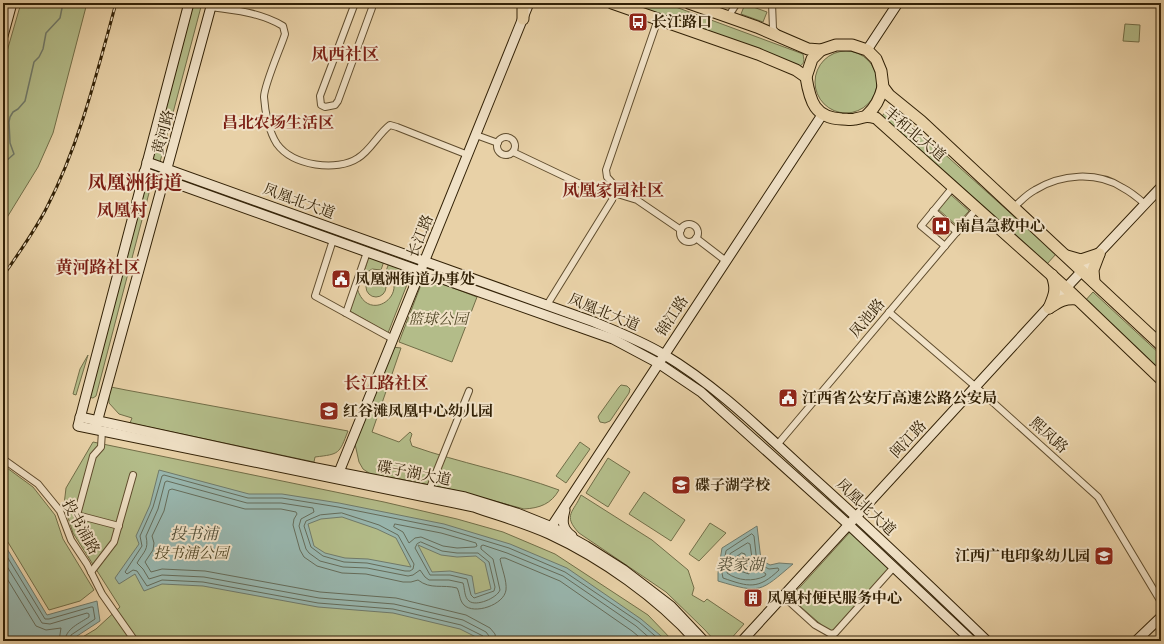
<svg xmlns="http://www.w3.org/2000/svg" width="1164" height="644" font-family="'IM FELL DW Pica','Noto Serif SC',serif">
	<style>
		.green { fill: #b3bc89; stroke: #726e48 }
		.water { fill: #98b6ae; stroke: #6f7a6b; fill-rule: evenodd }
		.lines { fill: none; stroke-linecap: round; stroke-linejoin: round }
		.shore { stroke: #656c5a; stroke-width: 1 }
		.stream { stroke: #6f7a6b; stroke-width: 1.5 }
		.street-casing { stroke: #604d2e; stroke-width: 8 }
		.secondary-casing { stroke: #322106; stroke-width: 11 }
		.highway-casing { stroke: #322106; stroke-width: 13 }
		.street { stroke: #f0e1c6; stroke-width: 6 }
		.secondary { stroke: #f0e1c6; stroke-width: 9 }
		.highway { stroke: #e8d1a7; stroke-width: 11 }
		.rail-casing { stroke: #322106; stroke-width: 3 }
		.rail { stroke: #f0e1c6; stroke-width: 1.5; stroke-dasharray: 4.5; stroke-linecap: butt }
		.labels { text-anchor: middle; stroke-width: 4; stroke-linejoin: round; paint-order: stroke }
		.poi-label { font-size: 15px; font-weight: bold; fill: #322106; stroke: #f0e1c6; text-anchor: start }
		.street-label { font-size: 15px; fill: #322106; stroke: #f0e1c6 }
		.park-label { font-size: 15px; font-style: italic; fill: #524827; stroke: #f0e1c6 }
		.neighbourhood-label { font-size: 16px; font-weight: bold; fill: #7a1f14; stroke: #f0e1c6 }
		.water-label { font-size: 16px; font-style: italic; fill: #514e38; stroke: #f0e1c6 }
		.quarter-label { font-size: 17px; font-weight: bold; fill: #7a1f14; stroke: #f0e1c6 }
		.district-label { font-size: 19px; font-weight: bold; fill: #7a1f14; stroke: #f0e1c6 }
	</style>
	<rect width="100%" height="100%" fill="#e8d1a7"/>
	<filter id="stains"><feTurbulence type="fractalNoise" baseFrequency=".005" numOctaves="4"/><feColorMatrix values="0 0 0 0 .2 0 0 0 0 .09 0 0 0 0 .02 0 0 0 .5 -.17"/></filter>
	<radialGradient id="worn" r=".72"><stop offset=".6" stop-color="#630" stop-opacity="0"/><stop offset="1" stop-color="#630" stop-opacity=".3"/></radialGradient>
	<g class="green">
		<path d="M21,3H87L53,133L38,167L3,224V65Z"/>
		<path d="M192,3H202L160,162L153,160V157Z"/>
		<path d="M622,3H665L803,54C804,60 805,63 800,66Z"/>
		<path d="M745,4L767,12L763,22L741,14Z"/>
		<path d="M1125,24L1140,25L1139,42L1123,41Z"/>
		<circle cx="846" cy="82" r="31"/>
		<path d="M891,106L1056,254L1047,264L881,117Z"/>
		<path d="M145,189L148,190L149,193L96,396L93,398L88,397Z"/>
		<path d="M951,195L969,211L956,225L938,209Z"/>
		<path d="M369,256L384,261L381,270L372,269L363,275Z"/>
		<path d="M389,263C398,267 406,272 408,282L388,333L350,311L357,288C368,326 412,293 386,271Z"/>
		<path d="M424,277L477,297L452,362L399,342Z"/>
		<circle cx="376" cy="287" r="10"/>
		<path d="M1093,292L1161,355V374L1084,302Z"/>
		<path d="M392,347L401,348L372,432L399,442L410,432L412,434L410,440L412,446C460,463 510,472 559,490C551,504 540,508 524,509L454,490L400,479L372,475L363,469L359,462L355,444Z"/>
		<path d="M88,355L76,395L73,394L80,369Z"/>
		<path d="M621,385L627,386L630,389L629,393L610,421L605,423L600,422L598,417L599,415L619,387Z"/>
		<path d="M111,387L126,390L348,431C339,454 340,454 315,457L314,462L130,423L132,418L119,414L109,403V395Z"/>
		<path d="M93,442L384,502L457,519L503,532L555,554L648,615L673,641H80L81,638L96,629L120,607L73,533L64,505L66,488Z"/>
		<path d="M580,442L590,449L566,483L556,476Z"/>
		<path d="M608,458L630,472L608,507L586,493Z"/>
		<path d="M3,465L33,487L55,515L63,539L94,590L80,601L49,610L3,534Z"/>
		<path d="M644,492L685,520L671,541L629,514Z"/>
		<path d="M581,495L652,540L688,570L694,588L692,595L704,602L707,599L744,624L729,641H715L704,629L666,592L579,533C562,515 574,512 581,495Z"/>
		<path d="M710,523L726,533L699,561L689,554Z"/>
		<path d="M851,531L890,568L834,629L831,631L825,628L794,601L792,596Z"/>
	</g>
	<g class="water">
		<path d="M159,470L249,494H282L339,503L444,524L510,544L567,568L641,619L667,641H484L460,629L393,613L318,607L203,586L162,584L144,591L135,574L119,584L115,578L139,544L136,536L150,505ZM342,517L377,529L396,538L411,567L368,559L345,558L325,553L314,546L308,524L321,519ZM418,545L441,555L457,557L476,556L485,563L491,589L475,594L472,576L450,571L432,572Z"/>
		<path d="M757,526L761,560L770,565L779,563L793,564C760,592 761,594 718,581V573L722,548Z"/>
		<path d="M3,542L47,615L97,601L100,621L74,638V641H3Z"/>
	</g>
	<g class="lines">
		<g class="shore">
			<path d="M342,513L379,525L398,535L414,564L413,569L410,571H405L367,563L344,562L323,556L311,547L304,526L306,521L320,515Z"/>
			<path d="M395,524L441,533L476,543L477,546L475,547L457,548L443,546L421,537L415,538L409,543L403,532L394,527Z"/>
			<path d="M752,534L754,536L757,563L769,569L778,568L779,570C758,590 749,587 723,578L722,573L726,551Z"/>
			<path d="M421,542L442,551L457,553H478L489,562L495,587L494,591L474,598L471,595L467,579L450,575H430L415,548L417,544Z"/>
			<path d="M748,543L750,544L753,565L766,574L765,576C753,582 738,581 727,573L730,554Z"/>
			<path d="M3,550L45,619H49L91,607H93L95,619L71,635L70,641"/>
			<path d="M742,553L745,554L746,565L750,571L749,574L734,569L735,558Z"/>
			<path d="M3,560L42,623L50,624L87,613L89,614V617C80,623 65,629 65,641"/>
			<path d="M3,572L36,626L46,630L61,628L59,641"/>
			<path d="M485,641L483,636L461,625L393,609L318,603L203,582L162,580L147,586L137,571L133,570L127,574L125,572L142,546L140,536L153,507L162,476L164,475L248,498H282L338,507L443,528L509,548L565,572L639,622L661,641"/>
			<path d="M490,641L489,636L486,632L463,620L394,604L319,598L204,577L162,575L149,579L143,569L137,563C144,551 149,550 146,536L158,509L165,482L167,481L247,503H281L313,508L314,512L301,519L299,526L306,549L309,553L320,561L343,567L367,568L408,576L413,575L420,570L425,577L429,580H449L463,583C465,589 464,597 469,601C476,607 497,598 500,590L493,559L481,549V546L483,545L507,553L563,576L636,626L653,641"/>
			<path d="M496,641L495,634L490,628L466,615L396,598L320,592L205,571L162,569L151,572L145,562L153,550L154,543L152,536L164,511L169,490L172,489L245,509H281L296,512L297,514L294,519L293,525L300,550L304,557L317,566L342,573L366,574L403,582H411L418,580C431,590 442,584 457,588C460,593 459,600 464,605C474,615 504,605 506,590C507,581 502,569 500,559L501,558H505L560,581L632,631L644,641"/>
		</g>
		<path class="stream" d="M3,169L6,161L14,154L10,143L9,122L10,117L13,112L18,109L25,101L34,62L39,57L43,49L46,33L60,18L63,3"/>
		<g class="street-casing">
			<g id="street">
				<path d="M355,3L320,96L321,105L325,107L335,105L338,101L372,8V3"/>
				<path d="M772,3L773,29L778,34"/>
				<path d="M210,7C236,10 261,13 283,26L285,34C281,47 264,85 264,97C265,112 269,132 277,144C293,166 337,172 358,158C371,150 378,134 390,125L397,127L468,155"/>
				<path d="M728,17L737,3"/>
				<path d="M476,135L498,143"/>
				<circle cx="506" cy="146" r="9"/>
				<path d="M513,152L595,191L614,193L637,200L681,230"/>
				<path d="M1014,207C1021,201 1027,194 1035,190C1061,174 1097,171 1123,188C1131,192 1138,198 1145,204"/>
				<path d="M933,211L957,232"/>
				<circle cx="689" cy="233" r="9"/>
				<path d="M696,238L726,261"/>
				<path d="M333,240L315,296L393,339"/>
				<path d="M945,246L921,226L953,187"/>
				<path d="M547,305L612,200L616,187L607,177L606,170L658,19"/>
				<path d="M889,312L976,387L1098,497L1161,602"/>
				<path d="M346,313L367,252"/>
				<path d="M102,431L101,447L93,456L77,515L119,526"/>
				<path d="M777,445L977,208"/>
				<path d="M3,459L38,484L60,511L71,540L87,564L102,594L135,641"/>
				<path d="M429,490L469,391"/>
				<path d="M91,572L114,542L133,475"/>
				<path d="M783,596L815,625L831,634L835,633L894,567"/>
			</g>
		</g>
		<g class="secondary-casing">
			<g id="secondary">
				<path d="M189,3L78,426L474,507C499,516 525,523 549,534C601,558 658,598 696,641"/>
				<path d="M3,6L4,3"/>
				<path d="M3,36L12,3"/>
				<path d="M867,50L898,3"/>
				<path d="M147,162L594,322C618,332 641,341 663,354C717,386 762,431 808,473C869,528 928,584 987,641"/>
				<path d="M144,172L420,271L613,339L658,363L701,392L849,525L972,641"/>
				<path d="M80,417L311,467L465,497L517,513L552,527L586,546L624,570L671,606L704,641"/>
				<path d="M96,426L164,179L212,3"/>
				<path d="M337,477L529,3"/>
				<path d="M565,510C562,521 562,529 572,536"/>
				<path d="M548,532L822,115"/>
				<path d="M742,641L1066,288L1161,187"/>
				<path d="M1136,641L1161,617"/>
			</g>
		</g>
		<g class="highway-casing">
			<g id="highway">
				<path d="M612,3L758,54L796,70L806,77C810,102 815,118 842,119C846,119 851,120 855,119C866,117 864,115 876,118L1066,288L1161,379"/>
				<path d="M689,3L757,27L808,49L821,50L836,45H852L867,50L876,59L881,71L883,87L889,95L921,121L1161,345"/>
				<path d="M523,19V3"/>
				<path d="M806,77L812,59L821,50"/>
				<path d="M867,115C876,107 880,99 883,87"/>
				<path d="M1067,256L1081,260L1099,254"/>
				<path d="M1094,282L1093,270L1099,254"/>
				<path d="M1049,308C1055,294 1057,289 1052,275"/>
				<path d="M1049,308C1060,301 1064,298 1077,299"/>
			</g>
		</g>
		<use href="#street" class="street"/>
		<use href="#secondary" class="secondary"/>
		<use href="#highway" class="highway"/>
		<g class="rail-casing">
			<path id="rail" d="M3,276C18,254 35,231 47,207C80,143 97,72 116,3"/>
		</g>
		<use href="#rail" class="rail"/>
	</g>
	<defs>
		<g id="bus-square" transform="scale(1)"><rect x="-9" y="-9" width="18" height="18" rx="4" fill="#8f2418" stroke="#f0e1c6"/><path d="M-5-6H5V4H4V6H2V4H-2V6H-4V4H-5ZM-3.5-4V0h7V-4ZM-3.5 1.2v1.5H-2V1.2ZM2 1.2v1.5H3.5V1.2Z" fill="#fff"/></g>
		<g id="hospital-square" transform="scale(1)"><rect x="-9" y="-9" width="18" height="18" rx="4" fill="#8f2418" stroke="#f0e1c6"/><path d="M-5-5h3v3.5h4V-5h3V5h-3V1.5h-4V5h-3Z" fill="#fff"/></g>
		<g id="civic-square" transform="scale(1)"><rect x="-9" y="-9" width="18" height="18" rx="4" fill="#8f2418" stroke="#f0e1c6"/><path d="M-.6-6.5H3V-4.5H.6V-3L4-1V1h2V6H-6V1h2V-1L-.6-3ZM-1.2 2.5V6h2.4V2.5Z" fill="#fff"/></g>
		<g id="school-square" transform="scale(1)"><rect x="-9" y="-9" width="18" height="18" rx="4" fill="#8f2418" stroke="#f0e1c6"/><path d="M0-5L7-2L0 1L-7-2ZM-4 1L0 2.5L4 1V4Q0 6-4 4Z" fill="#fff"/></g>
		<g id="building-square" transform="scale(1)"><rect x="-9" y="-9" width="18" height="18" rx="4" fill="#8f2418" stroke="#f0e1c6"/><path d="M-4-6H4V6H1V3H-1V6H-4ZM-2.5-4.3h1.7v1.8h-1.7ZM.8-4.3h1.7v1.8H.8ZM-2.5-1h1.7V.8h-1.7ZM.8-1h1.7V.8H.8Z" fill="#fff"/></g>
	</defs>
	<g fill-rule="evenodd">
		<use href="#bus-square" x="638" y="22"/>
		<use href="#hospital-square" x="941" y="226"/>
		<use href="#civic-square" x="341" y="279"/>
		<use href="#civic-square" x="788" y="398"/>
		<use href="#school-square" x="329" y="411"/>
		<use href="#school-square" x="681" y="485"/>
		<use href="#school-square" x="1104" y="556"/>
		<use href="#building-square" x="753" y="598"/>
	</g>
	<g class="labels">
		<g class="poi-label">
			<text x="652" y="27">长江路口</text>
			<text x="955" y="231">南昌急救中心</text>
			<text x="355" y="284">凤凰洲街道办事处</text>
			<text x="802" y="403">江西省公安厅高速公路公安局</text>
			<text x="343" y="416">红谷滩凤凰中心幼儿园</text>
			<text x="695" y="490">碟子湖学校</text>
			<text x="1090" y="561" text-anchor="end">江西广电印象幼儿园</text>
			<text x="767" y="603">凤凰村便民服务中心</text>
		</g>
		<g class="street-label">
			<text transform="translate(163 132) rotate(-75)" y="5">黄河路</text>
			<text transform="translate(915 134) rotate(40)" y="5">丰和北大道</text>
			<text transform="translate(299 201) rotate(20)" y="5">凤凰北大道</text>
			<text transform="translate(420 236) rotate(-68)" y="5">长江路</text>
			<text transform="translate(604 312) rotate(22)" y="5">凤凰北大道</text>
			<text transform="translate(672 316) rotate(-57)" y="5">锦江路</text>
			<text transform="translate(867 318) rotate(-50)" y="5">凤池路</text>
			<text transform="translate(1049 435) rotate(42)" y="5">熙凤路</text>
			<text transform="translate(908 439) rotate(-47)" y="5">闽江路</text>
			<text transform="translate(414 473) rotate(11)" y="5">碟子湖大道</text>
			<text transform="translate(866 507) rotate(43)" y="5">凤凰北大道</text>
			<text transform="translate(81 527) rotate(61)" y="5">投书浦路</text>
		</g>
		<g class="park-label">
			<text x="438" y="324">篮球公园</text>
			<text x="191" y="558">投书浦公园</text>
		</g>
		<g class="neighbourhood-label">
			<text x="278" y="128">昌北农场生活区</text>
		</g>
		<g class="water-label">
			<text x="194" y="539">投书浦</text>
			<text x="740" y="570">裘家湖</text>
		</g>
		<g class="quarter-label">
			<text x="345" y="60">凤西社区</text>
			<text x="613" y="196">凤凰家园社区</text>
			<text x="122" y="216">凤凰村</text>
			<text x="98" y="273">黄河路社区</text>
			<text x="386" y="389">长江路社区</text>
		</g>
		<g class="district-label">
			<text x="135" y="189">凤凰洲街道</text>
		</g>
	</g>
	<rect width="1164" height="644" fill="none" stroke="#e8d1a7" stroke-width="16"/>
	<rect x="4" y="4" width="1156" height="636" fill="none" stroke="#322106" stroke-width="2"/>
	<rect x="8" y="8" width="1148" height="628" fill="none" stroke="#322106"/>
	<rect width="100%" height="100%" filter="url(#stains)"/>
	<rect width="100%" height="100%" fill="url(#worn)"/>
</svg>
